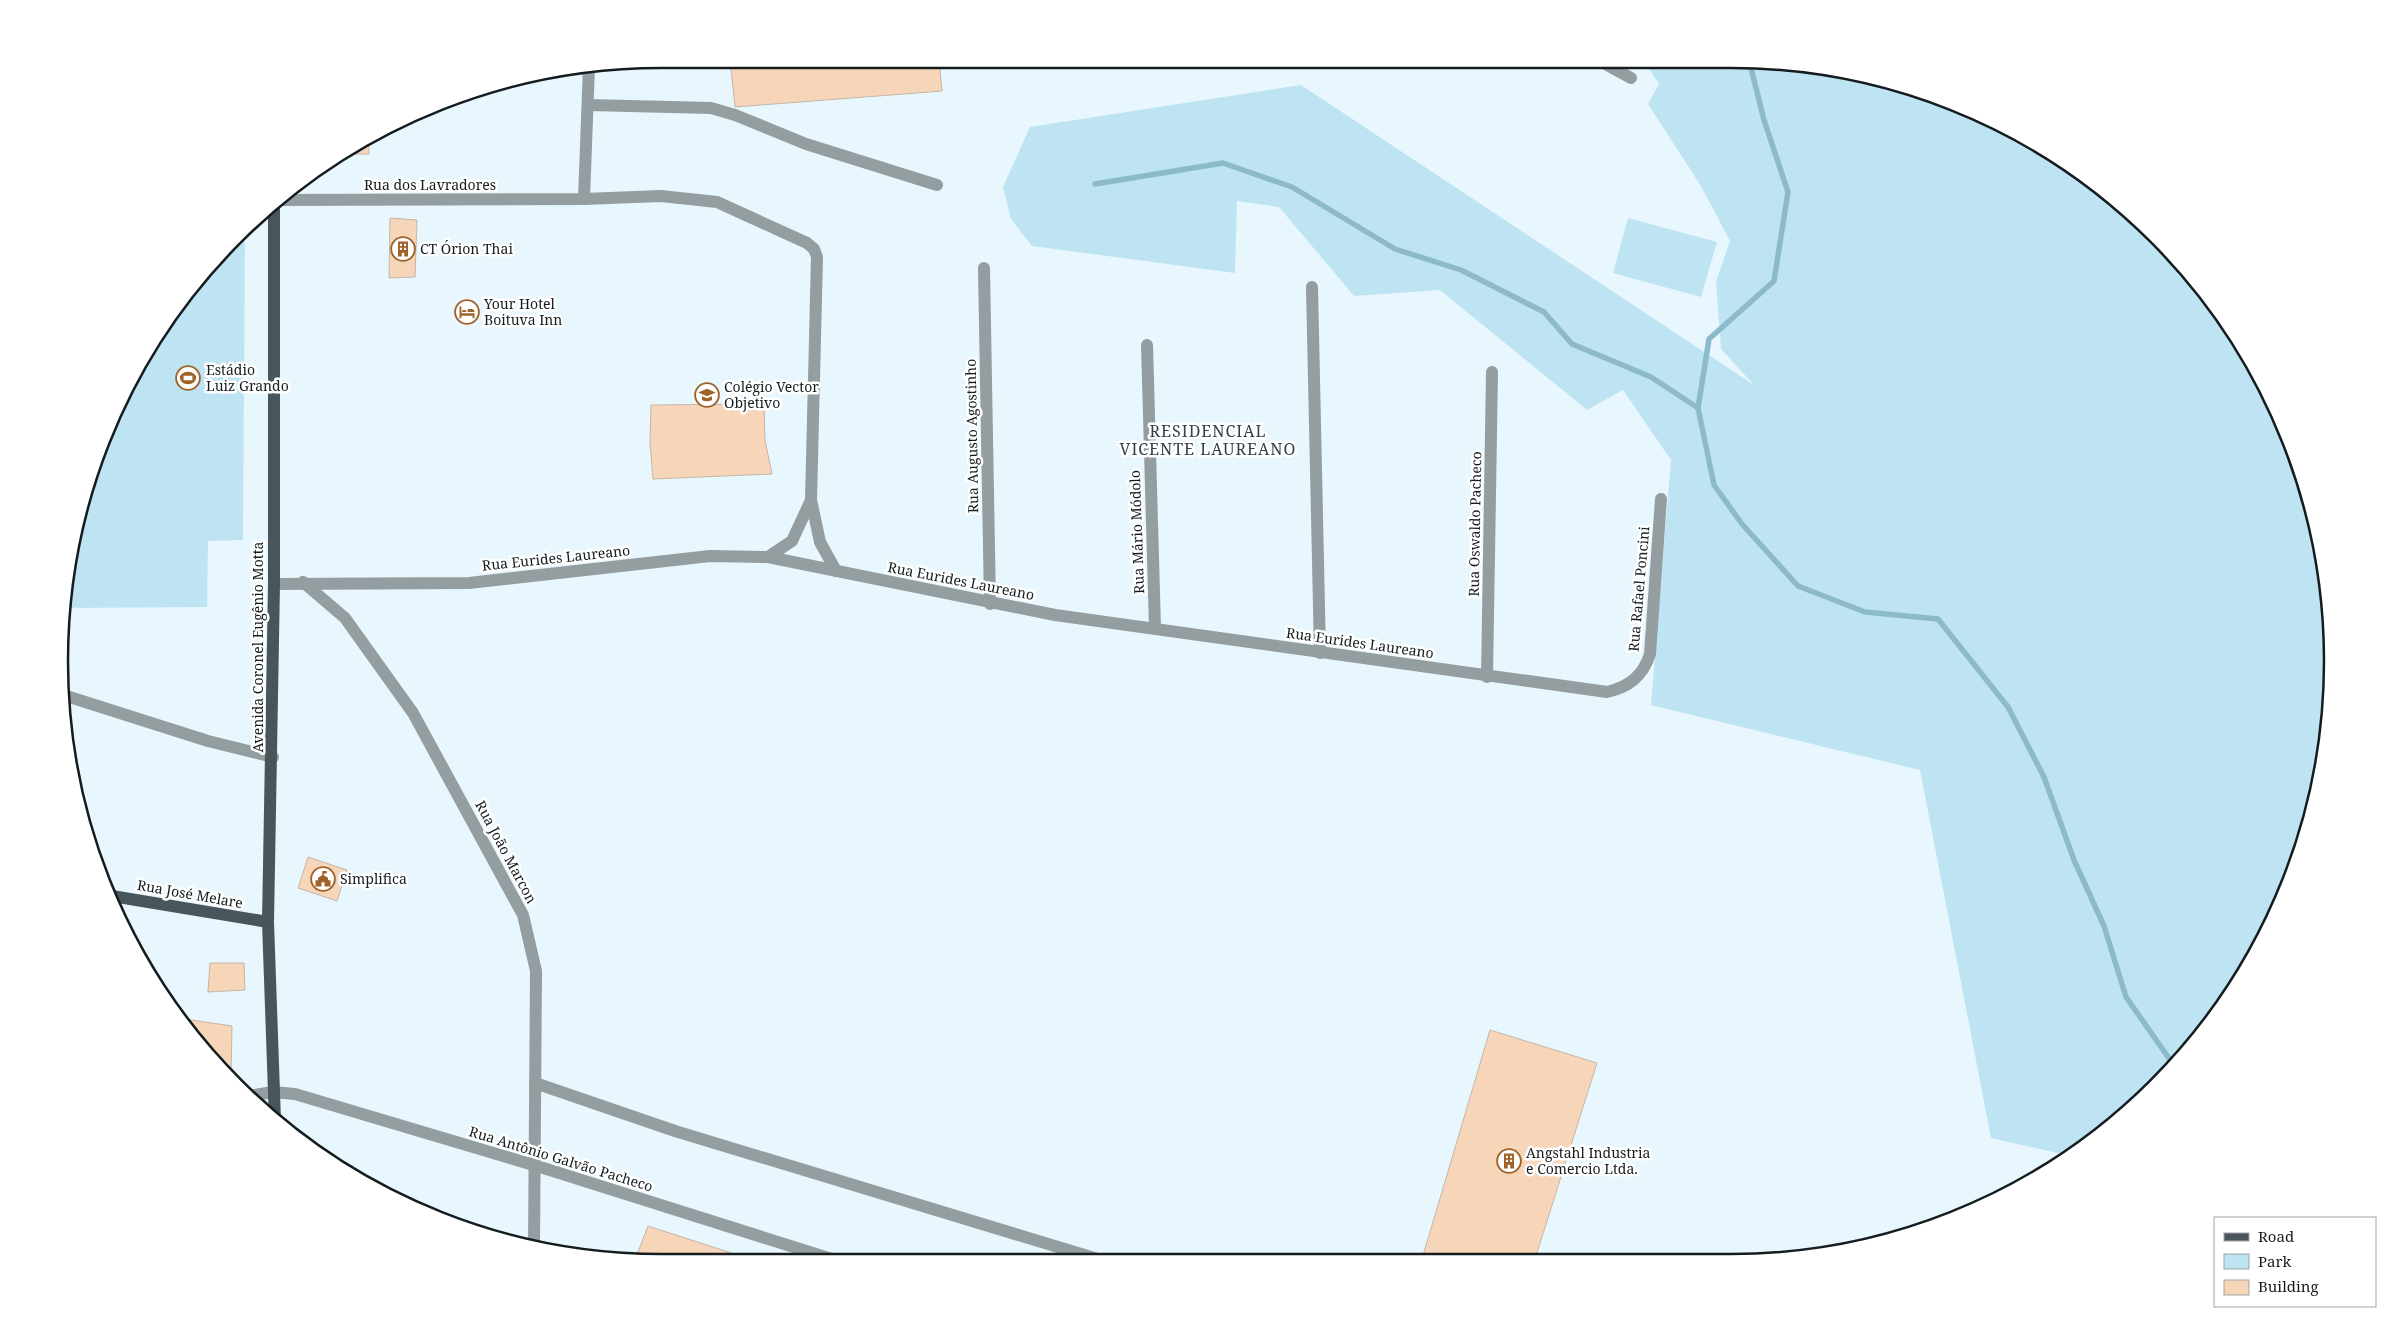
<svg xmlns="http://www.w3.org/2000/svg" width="2391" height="1322" font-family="'Noto Serif',serif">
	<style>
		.green { fill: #bee4f3 }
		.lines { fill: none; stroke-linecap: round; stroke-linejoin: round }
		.stream { stroke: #8dbacb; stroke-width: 5.5 }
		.building { fill: #f7d5b9; stroke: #c5b6aa }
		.minor { stroke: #949da0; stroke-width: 12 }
		.major { stroke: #48565c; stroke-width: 12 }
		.labels { text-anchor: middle; stroke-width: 5; stroke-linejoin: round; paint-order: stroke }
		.street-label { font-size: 14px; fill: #151c1f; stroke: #fff }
		.poi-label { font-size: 14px; fill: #151c1f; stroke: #fff; text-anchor: start }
		.quarter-label { font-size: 16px; letter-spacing: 1px; fill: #314148; stroke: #fff }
		.rim { fill: none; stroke: #151c1f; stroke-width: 2.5 }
	</style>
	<rect width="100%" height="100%" fill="#e7f7fd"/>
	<g class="green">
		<path d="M1631,60H1769L1886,79L2031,139L2127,208L2208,294L2270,394L2312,505L2331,621L2327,739L2300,854L2252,962L2156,1087L2071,1156L1991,1138L1920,770L1651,705L1671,460L1623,390L1587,410L1440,290L1354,296L1279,207L1237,201L1235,273L1032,246L1011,219L1003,187L1030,127L1301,85L1754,385L1721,349L1716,282L1730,241L1701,186L1648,104L1659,84L1650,70Z"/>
		<path d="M1628,218L1717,242L1701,297L1613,273Z"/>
		<path d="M245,229L243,540L208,541L207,607L62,608L79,505L105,430L160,327L208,264Z"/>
	</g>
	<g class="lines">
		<g class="stream">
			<path d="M1749,60L1764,120L1788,192L1774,281L1709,339L1698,408L1714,485L1742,524L1798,586L1865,612L1938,619L2008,707L2044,777L2074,860L2104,926L2126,997L2173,1064"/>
			<path d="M1095,184L1223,163L1292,187L1395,249L1461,270L1544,312L1572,344L1651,377L1698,408"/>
		</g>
	</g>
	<g class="building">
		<path d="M730,59H939L942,91L735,107Z"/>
		<path d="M369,135V154H339L360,139Z"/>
		<path d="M390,218L417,220L415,277L389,278Z"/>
		<path d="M764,404L765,440L772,474L653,479L650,443L651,405Z"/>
		<path d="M308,857L347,870L337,901L298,888Z"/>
		<path d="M210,963H244L245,990L208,992Z"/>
		<path d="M178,1018L232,1026L231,1079L208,1058Z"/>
		<path d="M1490,1030L1597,1063L1535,1259H1422Z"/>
		<path d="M648,1226L750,1259V1262H634Z"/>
	</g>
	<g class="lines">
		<g class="minor">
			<path d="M1598,60L1631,78"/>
			<path d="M588,105L711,108L735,115L806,144L937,185"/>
			<path d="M584,199L589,66"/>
			<path d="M277,200L584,199L661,196L717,202L807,243L814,249L817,257L811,500L820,542L836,571"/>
			<path d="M984,268L990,604"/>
			<path d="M1312,287L1320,653"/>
			<path d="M1147,345L1155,628"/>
			<path d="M768,557L792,541L811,500"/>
			<path d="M303,582L345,618L413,713L523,915L536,971L534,1247"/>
			<path d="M274,584L469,583L710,556L768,557L1055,615L1607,692C1629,687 1643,676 1650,654L1661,499"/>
			<path d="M1487,677L1492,372"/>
			<path d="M60,694L208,741L273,757"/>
			<path d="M535,1083L675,1131L1101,1260"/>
			<path d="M249,1096L273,1092L295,1094L537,1166L838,1261"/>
		</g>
		<g class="major">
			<path d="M274,203V584L268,922L275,1121"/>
			<path d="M106,895L268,922"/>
		</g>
	</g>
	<defs>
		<g id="building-ring" transform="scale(1.25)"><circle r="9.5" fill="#fff" stroke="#a06228" stroke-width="1.5"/><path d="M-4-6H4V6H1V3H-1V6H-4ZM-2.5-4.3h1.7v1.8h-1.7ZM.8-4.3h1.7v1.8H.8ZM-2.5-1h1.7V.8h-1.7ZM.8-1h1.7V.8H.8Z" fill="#a06228"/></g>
		<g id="hotel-ring" transform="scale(1.25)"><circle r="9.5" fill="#fff" stroke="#a06228" stroke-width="1.5"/><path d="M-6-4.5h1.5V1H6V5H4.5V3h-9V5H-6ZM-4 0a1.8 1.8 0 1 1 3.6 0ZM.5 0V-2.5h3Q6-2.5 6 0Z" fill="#a06228"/></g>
		<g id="stadium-ring" transform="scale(1.25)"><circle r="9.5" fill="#fff" stroke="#a06228" stroke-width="1.5"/><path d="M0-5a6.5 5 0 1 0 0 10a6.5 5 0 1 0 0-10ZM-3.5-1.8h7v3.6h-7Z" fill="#a06228"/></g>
		<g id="school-ring" transform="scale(1.25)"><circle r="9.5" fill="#fff" stroke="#a06228" stroke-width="1.5"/><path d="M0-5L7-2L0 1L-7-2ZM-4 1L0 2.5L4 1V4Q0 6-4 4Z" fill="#a06228"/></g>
		<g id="civic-ring" transform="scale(1.25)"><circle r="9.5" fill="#fff" stroke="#a06228" stroke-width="1.5"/><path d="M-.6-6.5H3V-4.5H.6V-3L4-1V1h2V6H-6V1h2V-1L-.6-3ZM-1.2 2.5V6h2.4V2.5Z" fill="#a06228"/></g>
	</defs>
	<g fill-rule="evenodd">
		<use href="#building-ring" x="403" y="249"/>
		<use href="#hotel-ring" x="467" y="312"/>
		<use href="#stadium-ring" x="188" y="378"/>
		<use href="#school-ring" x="707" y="395"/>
		<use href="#civic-ring" x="323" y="879"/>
		<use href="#building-ring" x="1509" y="1161"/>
	</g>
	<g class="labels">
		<g class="street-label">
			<text x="430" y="190">Rua dos Lavradores</text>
			<text transform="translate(972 436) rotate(-91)" y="5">Rua Augusto Agostinho</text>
			<text transform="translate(1475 524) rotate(-89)" y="5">Rua Oswaldo Pacheco</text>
			<text transform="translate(1137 532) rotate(-92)" y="5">Rua Mário Módolo</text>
			<text transform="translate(556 558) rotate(-6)" y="5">Rua Eurides Laureano</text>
			<text transform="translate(961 581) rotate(11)" y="5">Rua Eurides Laureano</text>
			<text transform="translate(1639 589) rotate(-85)" y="5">Rua Rafael Poncini</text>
			<text transform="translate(1360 643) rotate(8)" y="5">Rua Eurides Laureano</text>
			<text transform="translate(258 647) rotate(-90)" y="5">Avenida Coronel Eugênio Motta</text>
			<text transform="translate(506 852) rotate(62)" y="5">Rua João Marcon</text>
			<text transform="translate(190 894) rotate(10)" y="5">Rua José Melare</text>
			<text transform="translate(561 1159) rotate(17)" y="5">Rua Antônio Galvão Pacheco</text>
		</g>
		<g class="poi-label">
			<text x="420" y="254">CT Órion Thai</text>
			<text x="484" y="309">Your Hotel<tspan x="484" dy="16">Boituva Inn</tspan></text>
			<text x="206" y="375">Estádio<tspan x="206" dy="16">Luiz Grando</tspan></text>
			<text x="724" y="392">Colégio Vector<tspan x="724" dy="16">Objetivo</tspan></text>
			<text x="340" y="884">Simplifica</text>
			<text x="1526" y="1158">Angstahl Industria<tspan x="1526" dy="16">e Comercio Ltda.</tspan></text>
		</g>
		<g class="quarter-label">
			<text x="1208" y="437">RESIDENCIAL<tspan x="1208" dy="18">VICENTE LAUREANO</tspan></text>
		</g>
	</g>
	<path d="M0 0H2391V1322H0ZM661 68H1731A593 593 0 0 1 2324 661V661A593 593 0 0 1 1731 1254H661A593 593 0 0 1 68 661V661A593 593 0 0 1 661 68Z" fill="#fff" fill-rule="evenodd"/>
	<path class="rim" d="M661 68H1731A593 593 0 0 1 2324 661V661A593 593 0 0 1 1731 1254H661A593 593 0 0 1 68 661V661A593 593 0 0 1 661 68Z"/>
	<rect x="2214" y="1217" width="162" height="90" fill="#ffffff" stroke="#a1a4a5"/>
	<rect x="2224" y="1233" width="25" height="8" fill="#48565c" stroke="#a1a4a5"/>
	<text x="2258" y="1242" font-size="15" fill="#151c1f">Road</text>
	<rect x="2224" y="1254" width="25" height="15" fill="#bee4f3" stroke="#a1a4a5"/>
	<text x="2258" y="1267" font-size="15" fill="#151c1f">Park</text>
	<rect x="2224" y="1280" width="25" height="15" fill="#f7d5b9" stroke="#a1a4a5"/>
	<text x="2258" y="1292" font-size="15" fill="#151c1f">Building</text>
</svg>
